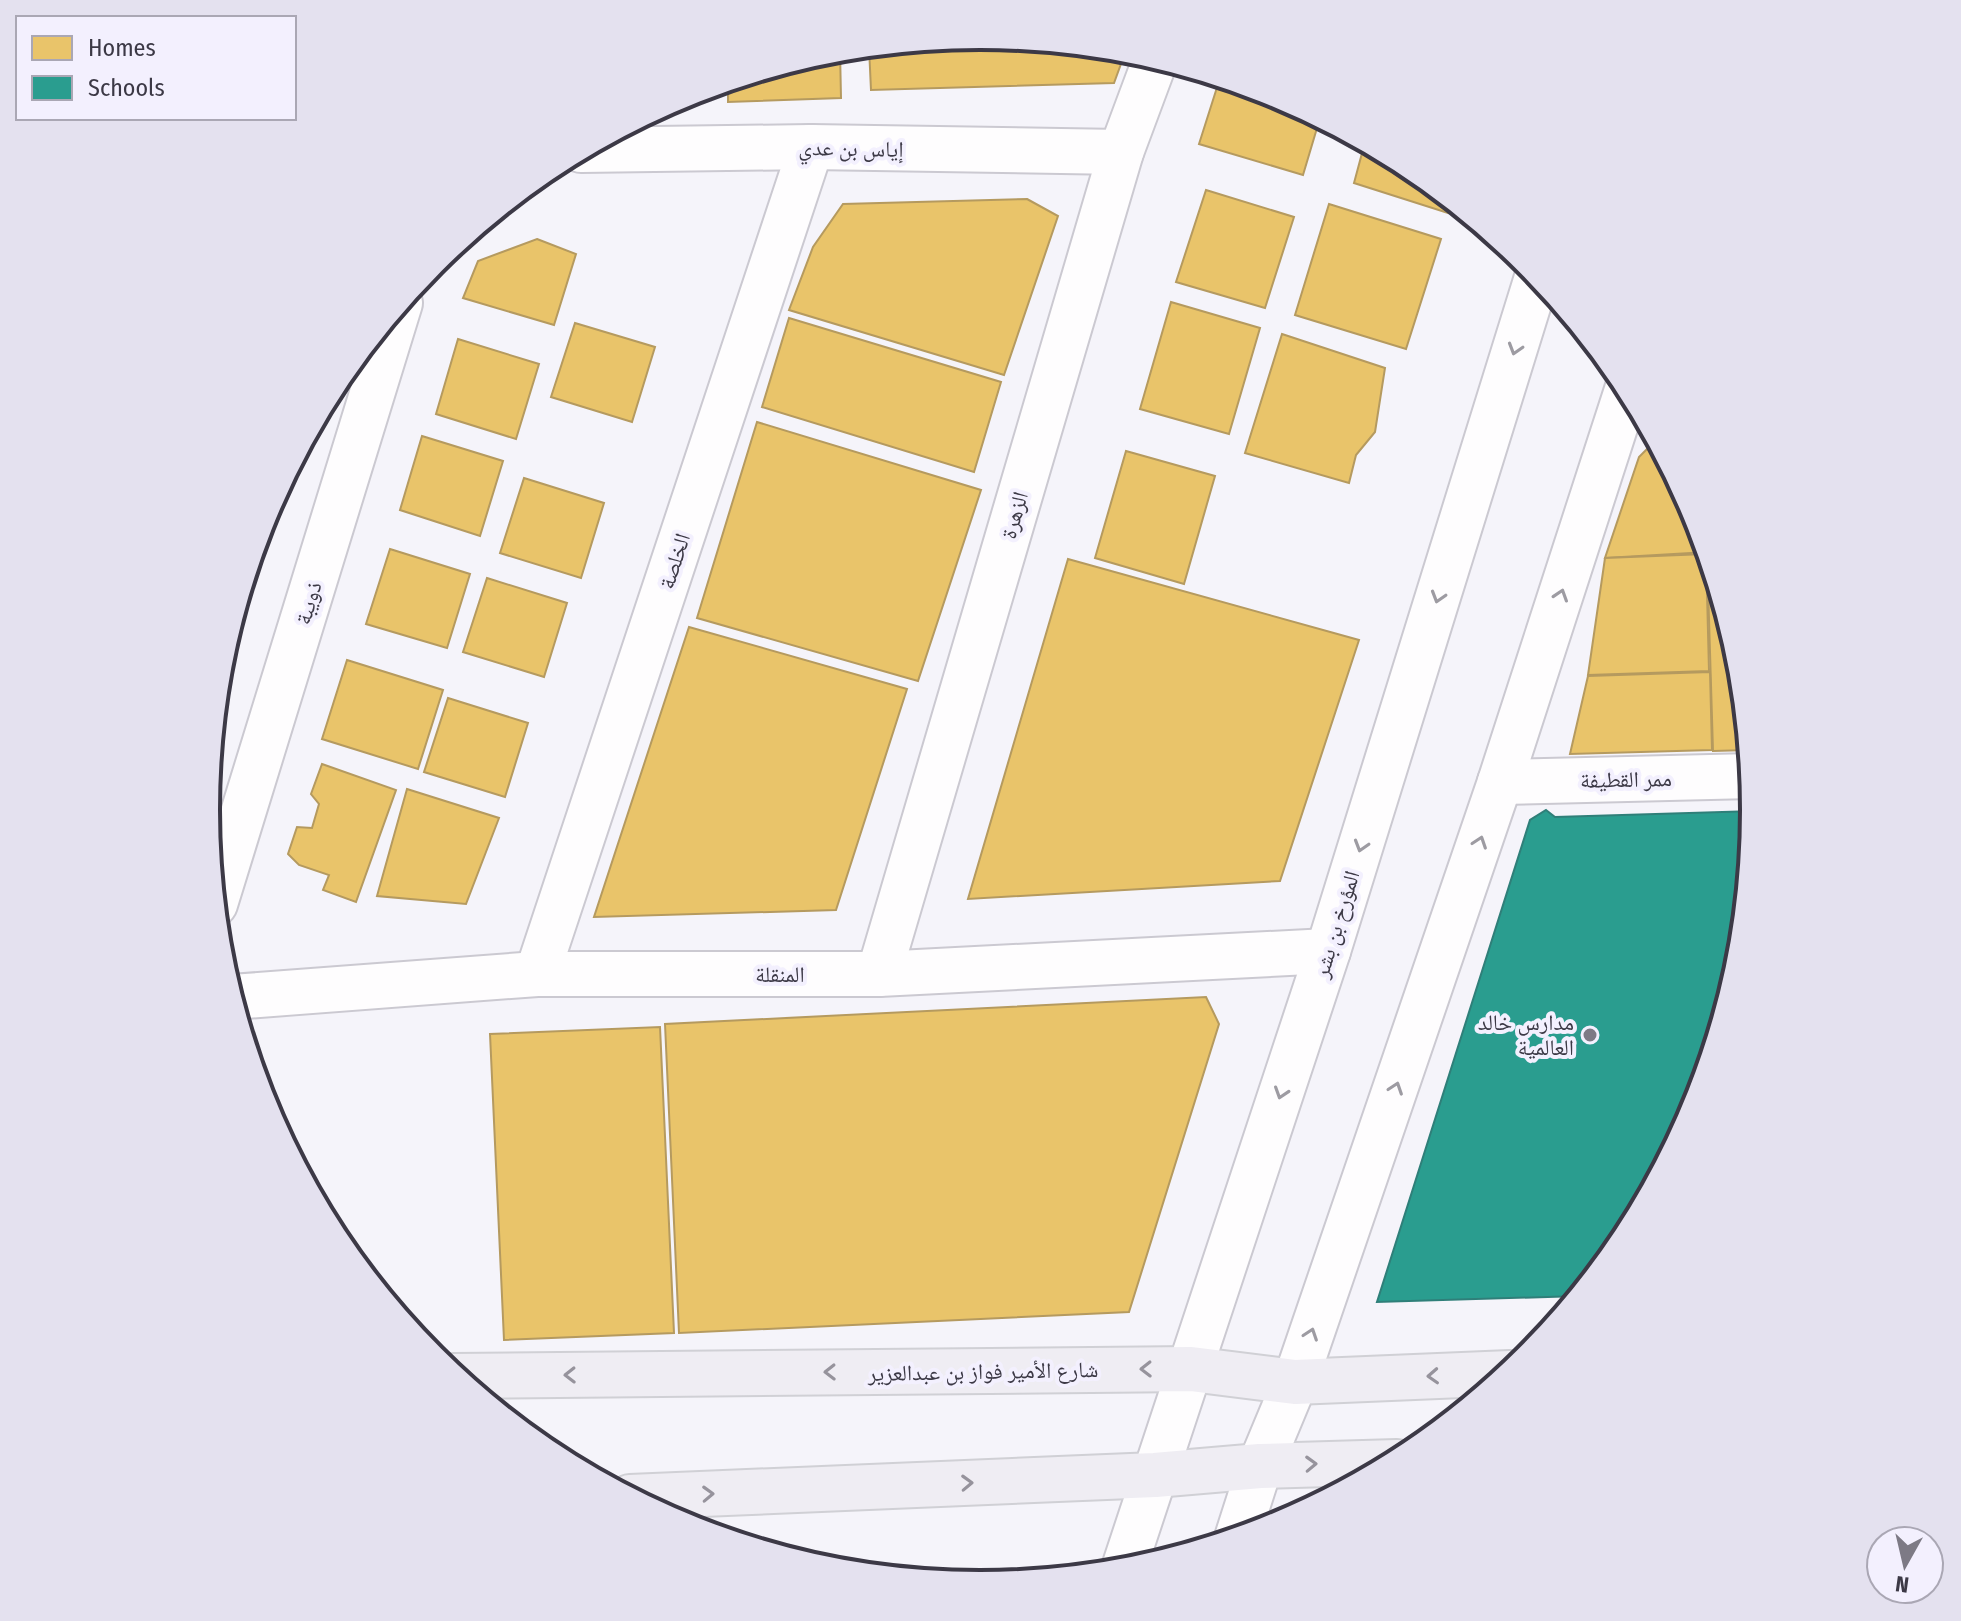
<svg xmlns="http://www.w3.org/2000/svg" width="1961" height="1621" font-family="'Fira Sans Condensed','Noto Naskh Arabic',sans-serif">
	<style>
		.homes { fill: #e9c46a; stroke: #b59a5f; stroke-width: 2 }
		.schools { fill: #2a9d8f; stroke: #2f7f79; stroke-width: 2 }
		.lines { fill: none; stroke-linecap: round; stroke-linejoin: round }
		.minor-casing { stroke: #cbc9d1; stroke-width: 48 }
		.major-casing { stroke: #d0d0d5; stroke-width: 48 }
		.minor { stroke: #fefdfe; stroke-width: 44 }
		.major { stroke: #efedf3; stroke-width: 44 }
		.oneway { stroke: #9d9ba2 }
		.oneway2 { stroke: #96939c }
		.poi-dot { fill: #7d7a85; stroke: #f3f0fe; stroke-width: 3 }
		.labels { text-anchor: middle; stroke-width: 8; stroke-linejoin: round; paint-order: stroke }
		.street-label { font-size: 22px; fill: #3c3946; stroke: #f3f0fe }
		.poi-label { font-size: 22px; fill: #3c3946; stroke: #f3f0fe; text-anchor: end }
		.rim { fill: none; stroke: #3c3946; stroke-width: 4 }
	</style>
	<rect width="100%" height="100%" fill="#f5f4fa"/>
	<g class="homes">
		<path d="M981,36L1126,50L1114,83L871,90L869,47Z"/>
		<path d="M840,50L841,98L728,102V82Z"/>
		<path d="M1220,78L1277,95L1320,118L1303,175L1199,144Z"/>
		<path d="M1365,142L1411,167L1452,200L1448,213L1354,183Z"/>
		<path d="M1206,190L1294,217L1265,308L1176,282Z"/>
		<path d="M1027,199L1058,216L1004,375L789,310L813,247L843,204Z"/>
		<path d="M1329,204L1441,239L1406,349L1295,315Z"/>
		<path d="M537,239L576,254L554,325L463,298L478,261Z"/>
		<path d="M1171,302L1260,328L1229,434L1140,409Z"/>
		<path d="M789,318L1001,382L974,472L762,407Z"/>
		<path d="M575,323L655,347L632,422L551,397Z"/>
		<path d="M1282,334L1385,368L1375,432L1356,455L1349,483L1245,453Z"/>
		<path d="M458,339L539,364L516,439L436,414Z"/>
		<path d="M757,422L981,490L918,681L697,618Z"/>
		<path d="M422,436L503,461L480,536L400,510Z"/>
		<path d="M1656,440L1696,515L1708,552L1605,558L1639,457Z"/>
		<path d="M1126,451L1215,476L1184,584L1095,558Z"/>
		<path d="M524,478L604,503L581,578L500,553Z"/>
		<path d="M390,549L470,574L447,648L366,624Z"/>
		<path d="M1707,553L1740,660L1749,750L1713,751Z"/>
		<path d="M1706,554L1709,671L1588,675L1605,558Z"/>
		<path d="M1068,559L1359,640L1280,881L968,899Z"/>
		<path d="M487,578L567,603L544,677L463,652Z"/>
		<path d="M689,627L907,689L836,910L594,917Z"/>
		<path d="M347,660L443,690L418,769L322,739Z"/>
		<path d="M1710,672L1712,750L1570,754L1588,676Z"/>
		<path d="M448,698L528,723L505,797L424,772Z"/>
		<path d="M322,764L396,790L356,902L323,890L329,875L299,865L288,854L297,827L312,828L319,804L311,794Z"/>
		<path d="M407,789L499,818L466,904L377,896Z"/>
		<path d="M220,803L209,838L207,804Z"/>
		<path d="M1206,997L1219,1024L1129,1312L679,1333L665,1024Z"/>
		<path d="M660,1027L674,1333L504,1340L490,1034Z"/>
	</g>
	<path class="schools" d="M1546,810L1555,817L1755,811L1740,962L1696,1107L1624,1241L1579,1296L1377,1302L1530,820Z"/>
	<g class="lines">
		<g class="minor-casing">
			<g id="minor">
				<path d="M581,150L811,147L1121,152"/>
				<path d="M1500,782L1752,776"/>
				<path d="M215,904L400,303"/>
				<path d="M537,974L811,147"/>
				<path d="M879,974L1121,152L1156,58"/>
				<path d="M232,997L537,974H879L1328,951"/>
				<path d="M1237,1538L1260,1466L1295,1382L1500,782L1628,387"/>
				<path d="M1123,1571L1328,951L1538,274"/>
			</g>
		</g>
		<g class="major-casing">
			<g id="major">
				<path d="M454,1376L1191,1369L1295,1382L1510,1373"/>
				<path d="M630,1497L1155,1475L1260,1466L1397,1462"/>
			</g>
		</g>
		<use href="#minor" class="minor"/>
		<use href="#major" class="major"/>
	</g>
	<defs><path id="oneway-chevron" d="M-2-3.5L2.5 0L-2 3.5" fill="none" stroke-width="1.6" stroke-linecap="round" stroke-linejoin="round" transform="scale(2)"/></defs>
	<g class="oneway">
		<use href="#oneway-chevron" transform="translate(1515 349) rotate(107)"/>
		<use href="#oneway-chevron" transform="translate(1561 595) rotate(-72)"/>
		<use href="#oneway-chevron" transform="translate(1438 597) rotate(107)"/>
		<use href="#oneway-chevron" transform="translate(1480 842) rotate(-71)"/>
		<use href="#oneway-chevron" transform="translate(1361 846) rotate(107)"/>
		<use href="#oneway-chevron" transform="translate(1396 1088) rotate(-71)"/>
		<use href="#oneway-chevron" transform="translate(1281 1093) rotate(108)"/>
		<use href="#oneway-chevron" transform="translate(1311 1334) rotate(-71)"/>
	</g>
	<g class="oneway2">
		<use href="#oneway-chevron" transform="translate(1146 1369) rotate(179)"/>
		<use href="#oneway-chevron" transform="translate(830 1372) rotate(179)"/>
		<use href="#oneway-chevron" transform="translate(570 1375) rotate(179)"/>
		<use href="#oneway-chevron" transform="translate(1433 1376) rotate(177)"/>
		<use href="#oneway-chevron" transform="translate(1311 1464) rotate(-2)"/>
		<use href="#oneway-chevron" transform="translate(967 1483) rotate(-2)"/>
		<use href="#oneway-chevron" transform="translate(708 1494) rotate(-2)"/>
	</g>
	<circle class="poi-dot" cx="1590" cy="1035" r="8"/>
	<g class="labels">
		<g class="street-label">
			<text transform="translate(851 148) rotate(1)" y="8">إياس بن عدي</text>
			<text transform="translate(1014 515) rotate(-74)" y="8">الزهرة</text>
			<text transform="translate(674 561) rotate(-72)" y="8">الخلصة</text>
			<text transform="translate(308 603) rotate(-73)" y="8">ذويبة</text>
			<text transform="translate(1626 779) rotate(-1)" y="8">ممر القطيفة</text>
			<text transform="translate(1336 924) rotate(-73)" y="8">المؤرخ بن بشر</text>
			<text x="780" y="982">المنقلة</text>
			<text transform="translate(983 1371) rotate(-1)" y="8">شارع الأمير فواز بن عبدالعزير</text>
		</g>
		<g class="poi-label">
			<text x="1574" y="1030">مدارس خالد<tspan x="1574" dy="25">العالمية</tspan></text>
		</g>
	</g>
	<path d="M0 0H1961V1621H0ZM220 810a760 760 0 1 1 1520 0a760 760 0 1 1-1520 0Z" fill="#e4e1ef" fill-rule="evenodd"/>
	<path class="rim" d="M220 810a760 760 0 1 1 1520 0a760 760 0 1 1-1520 0Z"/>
	<rect x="16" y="16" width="280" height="104" fill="#f3f0fe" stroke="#aaa7b4" stroke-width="2"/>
	<rect x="32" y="36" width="40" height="24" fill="#e9c46a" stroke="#aaa7b4" stroke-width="2"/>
	<text x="88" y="56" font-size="24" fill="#3c3946">Homes</text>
	<rect x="32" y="76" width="40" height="24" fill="#2a9d8f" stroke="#aaa7b4" stroke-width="2"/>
	<text x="88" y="96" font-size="24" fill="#3c3946">Schools</text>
	<g transform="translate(1905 1565) rotate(188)"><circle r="38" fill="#f3f0fe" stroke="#aaa7b4" stroke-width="2"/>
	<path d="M0-6L14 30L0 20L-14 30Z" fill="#7d7a85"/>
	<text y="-12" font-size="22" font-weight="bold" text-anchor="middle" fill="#3c3946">N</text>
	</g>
</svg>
